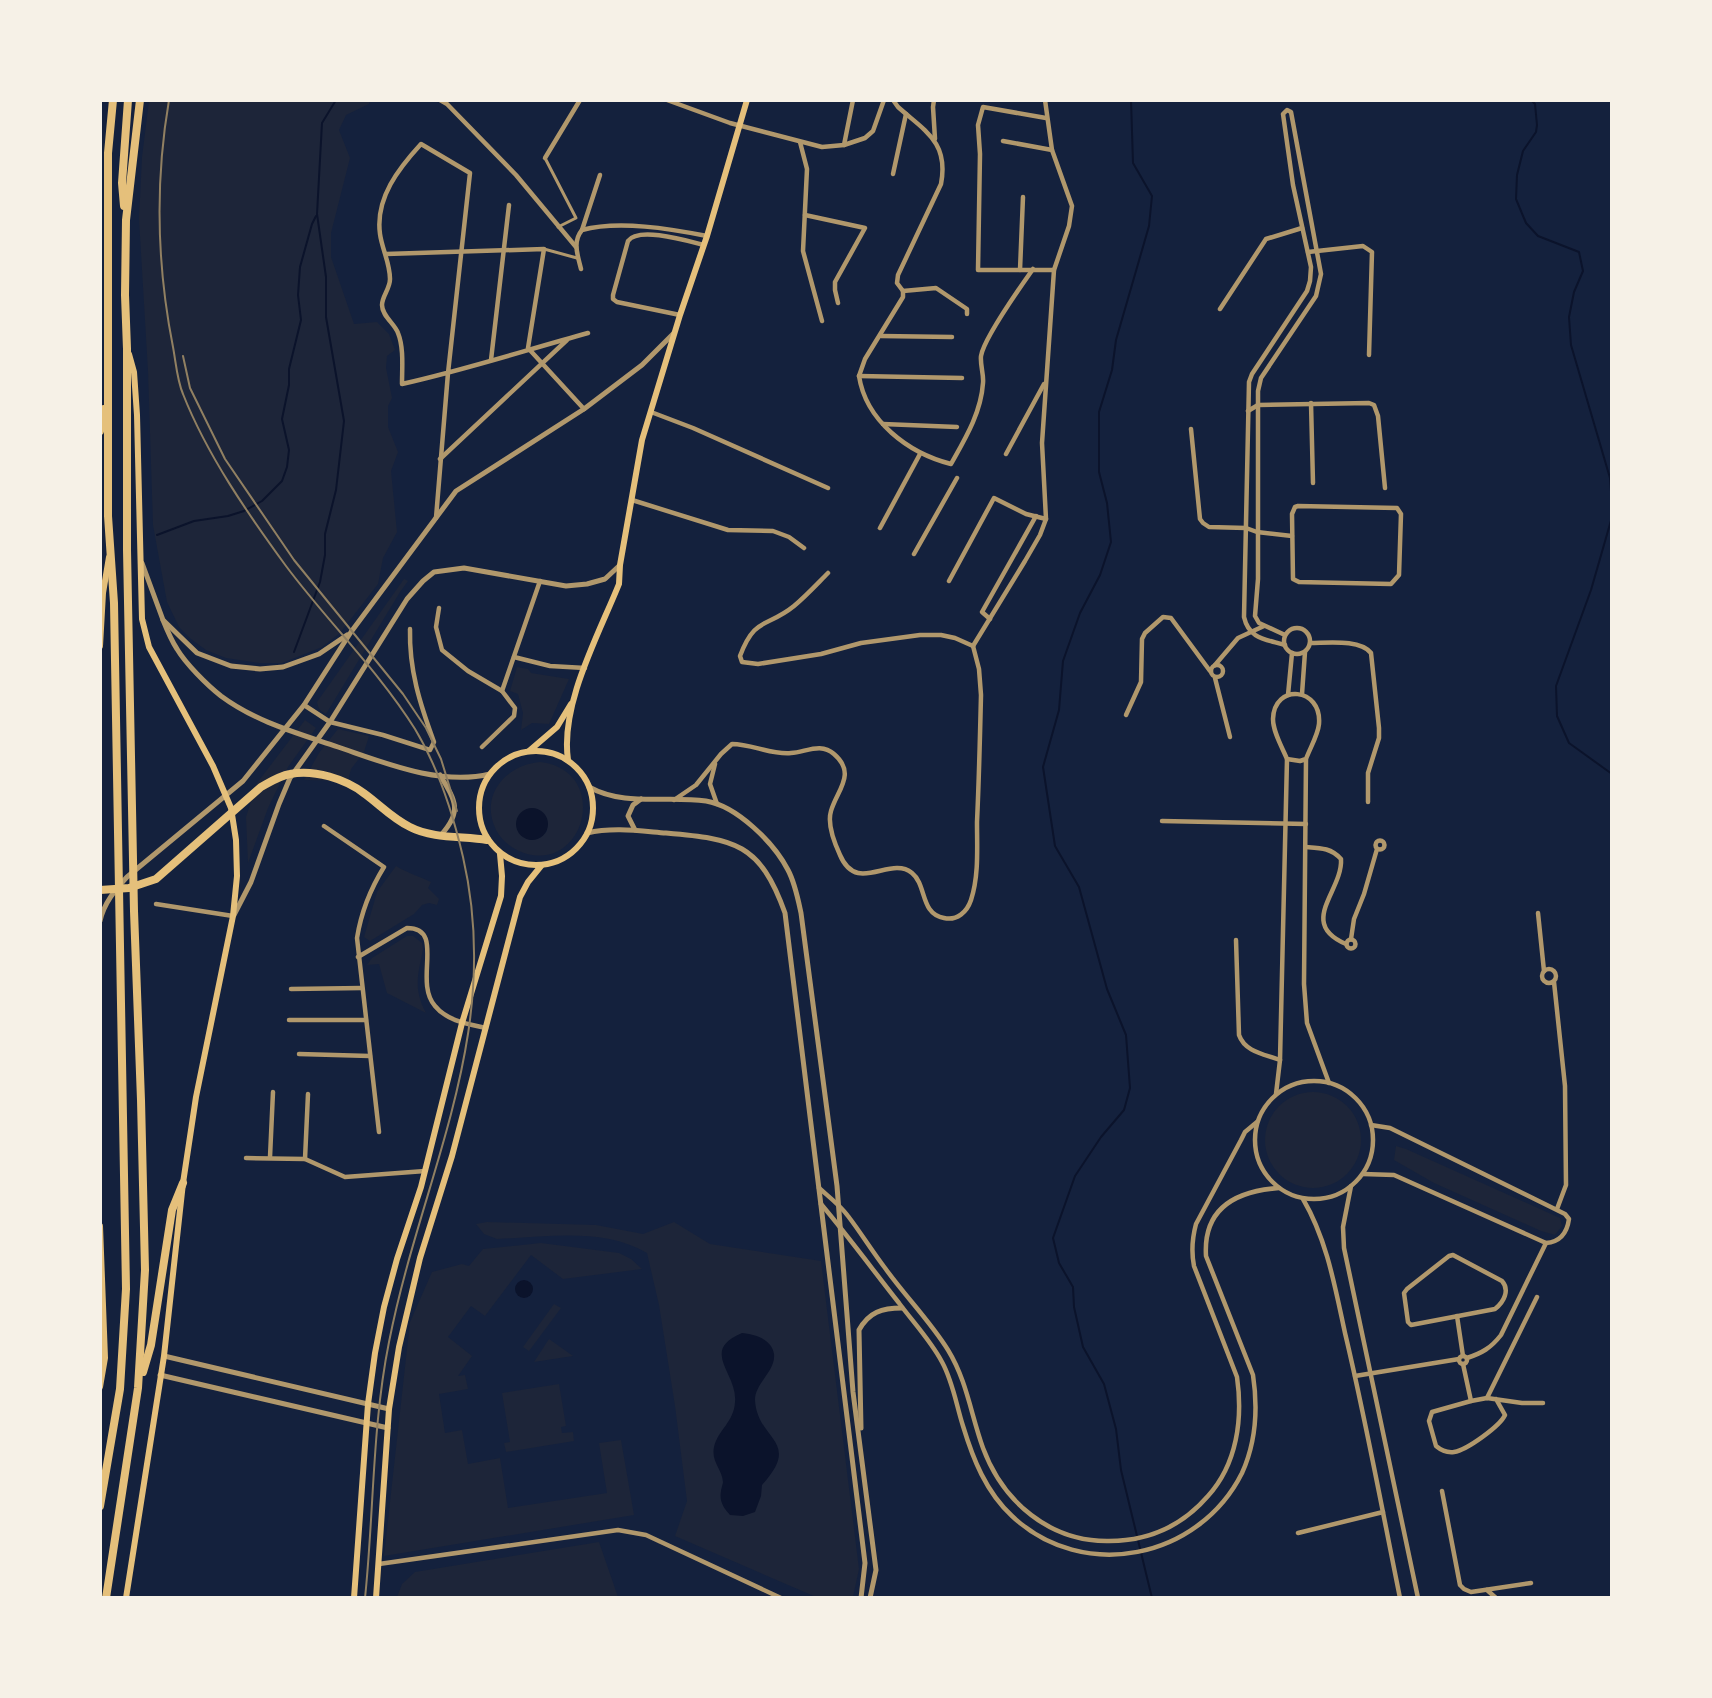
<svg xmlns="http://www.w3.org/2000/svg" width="1712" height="1698" font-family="Rubik,sans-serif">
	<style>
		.green { fill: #1d2539; fill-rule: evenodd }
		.water { fill: #0b132b }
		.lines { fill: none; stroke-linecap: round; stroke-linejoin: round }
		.stream { stroke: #0b132b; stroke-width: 2 }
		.pedestrian { stroke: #b1986c; stroke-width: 3 }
		.minor { stroke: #b1986c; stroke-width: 4.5 }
		.tertiary { stroke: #b1986c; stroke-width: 5 }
		.secondary { stroke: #e5c07b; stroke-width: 6 }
		.motorway { stroke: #e5c07b; stroke-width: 8 }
		.rail { stroke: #918062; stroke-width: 2 }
	</style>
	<rect width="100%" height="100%" fill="#14213d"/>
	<g class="green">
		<path d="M149,101H370L369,104L346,115L339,130L350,158L331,233V257L354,324L377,322L389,334L395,350L387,356L386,368L392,398L388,406V427L398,452L391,471L397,532L383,558L378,584L340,633L322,647L282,663H259L226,658L206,650L191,639L179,627L167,602L153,525L148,371L139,219L142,157Z"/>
		<path d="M404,579L408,581L400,592L326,714C320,711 318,708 317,702Z"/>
		<path d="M517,667L528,669L531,673L569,679L549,724L532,723L521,730L523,713L518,694L510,691Z"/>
		<path d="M305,720L316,728L288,767L268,808L248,863L246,817L257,783Z"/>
		<path d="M338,729L369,736L364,752L351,769L348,781L304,780L319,753Z"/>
		<path d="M540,762C611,770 586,873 524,853C512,849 502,841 496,830C479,795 506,765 540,762ZM534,809L542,812L547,831L540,838L530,840L519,833Z"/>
		<path d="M396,866C407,873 419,876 431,882L428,888L439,899L437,905L429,903L422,905L414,914L370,941L364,937L377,892Z"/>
		<path d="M407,936H413L422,943L423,949C418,975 413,988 426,1013L387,993L379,964L367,965L372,958Z"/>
		<circle cx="1313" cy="1140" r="48"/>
		<path d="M1396,1146L1406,1149L1560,1218L1562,1226L1555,1235L1541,1231L1434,1183L1394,1160Z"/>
		<path d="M487,1222L596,1225L643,1234L674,1222L710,1244L821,1261L859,1569L853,1597H816L675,1536L687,1501L675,1406L659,1305L647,1253C603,1227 547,1237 497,1239L484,1234L476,1224Z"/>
		<path d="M541,1243L619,1253L631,1259L642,1269L563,1279L531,1255L485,1316L471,1306L448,1337L472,1356L458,1376L465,1375L468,1389L439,1394L445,1433L462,1430L468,1464L500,1458L508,1508L607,1493L599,1443L621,1440L634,1515L384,1556L410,1322L432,1272L462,1264L469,1266L483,1249Z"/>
		<path d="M554,1304L561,1308L529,1351L523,1347Z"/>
		<path d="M549,1339L573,1356L534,1362Z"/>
		<path d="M559,1384L566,1426L561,1427L562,1433L573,1432L574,1441L506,1452L504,1443L510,1442L502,1393Z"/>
		<path d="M599,1542L618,1597H397L402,1584L415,1572Z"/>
	</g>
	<g class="water">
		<circle cx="532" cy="824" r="16"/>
		<circle cx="524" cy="1289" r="9"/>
		<path d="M742,1333C754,1334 772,1339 774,1354C776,1371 755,1383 755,1400C757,1441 803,1440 762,1485L761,1496L755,1512L743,1516L730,1515C724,1508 719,1502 721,1491C721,1490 723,1483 723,1482C722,1469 711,1462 714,1447C718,1430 734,1422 735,1402C738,1373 699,1351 742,1333Z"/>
	</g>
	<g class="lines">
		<g class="stream">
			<path d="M1131,100L1133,163L1152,196L1149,226L1116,340L1112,370L1099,412V472L1107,503L1111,542L1100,575L1080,613L1063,661L1059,710L1043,767L1055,846L1079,887L1107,989L1126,1035L1130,1088L1124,1110L1101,1137L1075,1176L1053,1238L1059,1263L1073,1287L1074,1307L1083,1347L1104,1384L1116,1429L1121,1470L1152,1598"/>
			<path d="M1531,100L1535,104L1537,125L1536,132L1523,151L1517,175L1516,199L1526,223L1538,236L1579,252L1583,271L1574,292L1569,317L1571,345L1610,478L1612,504"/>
			<path d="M1612,517L1591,590L1556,686L1557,716L1569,743L1612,774"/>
			<path d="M157,535L194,521L228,516L244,511L262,501L282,481L287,467L289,450L282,419L289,385V369L301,320L298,295L300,267L312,224L316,216"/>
			<path d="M294,652L320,582L325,555V534L336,490L344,421L326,317V277L317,214L322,123L336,100"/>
		</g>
		<g class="pedestrian">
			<path d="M545,158L576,218L558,227"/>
			<path d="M544,249L577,258"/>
		</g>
		<g class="minor">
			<path d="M440,100L447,104L516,175L576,247"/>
			<path d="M667,100L730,123L822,147L844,145L865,138L873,131L884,100"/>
			<path d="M893,100L898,107C925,131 949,142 941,184L898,275L897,283L903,291"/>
			<path d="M934,100L933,107L935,139"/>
			<path d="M1046,118L983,107L978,125L980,154L978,270H1054"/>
			<path d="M1003,141L1052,150"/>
			<path d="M800,142L807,169L803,251L822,321"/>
			<path d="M844,145L853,100"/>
			<path d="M545,158L580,100"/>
			<path d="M893,174L906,114"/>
			<path d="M805,215L865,228L835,282V290L838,303"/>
			<path d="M582,230L600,175"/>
			<path d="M1308,252L1363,246L1372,252L1369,355"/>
			<path d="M386,254L544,249L528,348L584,409"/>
			<path d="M581,269C578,256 572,242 582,230C619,220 671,229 707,236"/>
			<path d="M1020,270L1023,197"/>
			<path d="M903,291L936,288L967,309V314"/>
			<path d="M1220,309L1266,239L1302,228"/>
			<path d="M680,315L617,302L613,299V295L628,241C638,226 688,241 704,245"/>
			<path d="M881,336L952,337"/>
			<path d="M491,360L509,205"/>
			<path d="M859,376C866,421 908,453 951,464C965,439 981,413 983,383C984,375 980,365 981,356C984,338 1021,286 1033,269"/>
			<path d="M859,376L962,378"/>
			<path d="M859,376L865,359L903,297V291"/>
			<path d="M1311,403L1313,483"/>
			<path d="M1248,411L1258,405L1369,403L1374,405L1378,416L1385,488"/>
			<path d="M651,412L693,428L828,488"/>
			<path d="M883,424L957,427"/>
			<path d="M1191,429L1200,519L1203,523L1209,527L1246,528L1257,532L1292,536"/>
			<path d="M1006,454L1044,384"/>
			<path d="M440,459L567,340"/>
			<path d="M632,500L728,530L773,531L789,537L804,548"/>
			<path d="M1298,506L1397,508L1401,514L1399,575L1391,584L1299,582L1293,579L1292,514L1295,507Z"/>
			<path d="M436,518L448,373L470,173L421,144C399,168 375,198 380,234C382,249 390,263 390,279C390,289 382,296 382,305C382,316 395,324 398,333C404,348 402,368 402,384C465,370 526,350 588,333"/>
			<path d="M880,528L920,454"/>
			<path d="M914,554L957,478"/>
			<path d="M828,573C817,584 806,596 794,606C767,628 755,616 740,656L742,662L758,664L821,654L861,643L920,635H941L955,638L973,646"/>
			<path d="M949,581L994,498L1026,514L1046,519"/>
			<path d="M439,608L436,627L442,650L468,671L502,691L515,708L514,716L482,747"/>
			<path d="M990,619L982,612L1036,516"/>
			<circle cx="1297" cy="641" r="13"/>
			<path d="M1310,643C1328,643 1360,639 1371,653L1379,728V738L1368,773V802"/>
			<path d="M1285,645C1265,639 1249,639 1244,617L1249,382L1252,374L1307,291L1310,281L1311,267L1293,185L1283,114L1287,110L1291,112L1321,274L1316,296L1261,378L1258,391V579L1255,616L1259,623L1285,635"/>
			<path d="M973,646L1025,561L1040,535L1046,519L1042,443L1054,270L1069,226L1072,206L1052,150L1045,100"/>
			<path d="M514,657L550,666L585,668"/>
			<circle cx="1217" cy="671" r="6"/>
			<path d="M1215,665L1238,638L1264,626"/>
			<path d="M1215,678L1230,737"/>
			<path d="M502,691L540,581"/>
			<path d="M1302,694L1305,652"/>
			<path d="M1288,695L1292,653"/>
			<path d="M304,705L330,722L383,735L430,750L434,742C420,704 409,670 410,629"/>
			<path d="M1126,715L1141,682L1142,639L1145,633L1163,617L1171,618L1210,671"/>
			<path d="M1306,759L1300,761L1287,759C1282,747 1273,732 1273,719C1274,683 1322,687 1319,724C1318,735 1310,748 1306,759L1304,984L1307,1023L1329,1083"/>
			<path d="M715,764L710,784L717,804"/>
			<path d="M674,800L696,785L721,754L732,744C752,744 771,755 791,753C806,752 821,742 834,754C857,774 837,790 831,811C827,824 834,842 840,855C857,895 890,855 912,873C927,885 920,914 944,918C957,921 967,912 971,900C979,876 977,847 977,822C979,780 980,737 981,695L979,669L973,646"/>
			<path d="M1162,821L1306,824"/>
			<path d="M324,826L384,867C371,888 361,913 357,938L379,1132"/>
			<circle cx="1380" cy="845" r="4.5"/>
			<path d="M1306,847C1321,848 1331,848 1341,859C1343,891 1297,923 1346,944"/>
			<path d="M156,904L233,916"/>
			<path d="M1538,913L1544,971"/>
			<path d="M1351,939L1354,919L1364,894L1377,849"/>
			<circle cx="1351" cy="944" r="4.5"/>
			<path d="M1236,940L1239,1035C1245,1052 1264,1054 1280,1060"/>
			<path d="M358,957L407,928C446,928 413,981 435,1006C447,1021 468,1024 486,1028"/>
			<circle cx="1549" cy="976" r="7"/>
			<path d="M1554,982L1565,1086L1566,1185L1557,1209"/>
			<path d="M291,989L362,988"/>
			<path d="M289,1020H366"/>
			<path d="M299,1054L370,1056"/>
			<circle cx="1314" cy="1140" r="59"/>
			<path d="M1276,1094L1280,1060L1287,759"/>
			<path d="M270,1157L273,1092"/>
			<path d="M246,1158L305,1159L345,1177L425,1171"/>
			<path d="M305,1159L308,1094"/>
			<path d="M1363,1174L1394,1175L1546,1243C1560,1242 1567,1233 1569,1219L1565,1214L1390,1128L1371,1125"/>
			<path d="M1351,1186L1343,1227L1344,1248L1418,1598"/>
			<path d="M819,1188C829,1197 840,1205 848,1216C861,1233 872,1251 885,1268C905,1296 930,1321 948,1350C967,1381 971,1415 983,1448C1003,1502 1050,1542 1109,1541C1148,1541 1182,1526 1208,1496C1237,1464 1243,1419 1237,1377L1194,1266C1191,1251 1192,1239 1196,1224L1241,1140L1245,1132L1257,1122"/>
			<path d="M1303,1199C1327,1240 1335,1287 1345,1333C1366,1421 1382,1509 1400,1598"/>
			<path d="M821,1204C848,1236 873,1270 899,1303C913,1322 931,1341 942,1362C953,1382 956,1404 963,1426C973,1459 986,1492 1012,1516C1083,1583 1199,1559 1242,1473C1256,1442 1258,1408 1253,1375L1206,1256C1203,1208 1236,1191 1279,1188"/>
			<path d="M1453,1255L1502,1281C1510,1290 1504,1302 1495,1309L1411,1325L1408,1322L1404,1293L1407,1289L1449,1256Z"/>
			<path d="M1457,1316L1463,1356"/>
			<circle cx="1463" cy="1360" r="4"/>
			<path d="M1467,1358C1482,1353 1491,1348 1501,1335L1546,1243"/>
			<path d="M1463,1364L1471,1401"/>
			<path d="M1355,1376L1459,1359"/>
			<path d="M1487,1398L1537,1297"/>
			<path d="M1496,1399L1505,1415C1500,1426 1467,1450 1454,1452C1447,1453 1442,1451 1436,1446L1429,1421L1432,1412L1471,1401L1487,1398L1522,1403H1543"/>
			<path d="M1442,1491L1460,1585L1464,1589L1471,1592L1531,1583"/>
			<path d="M1298,1533L1383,1512"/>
			<path d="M379,1564L618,1530L646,1535L781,1598"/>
			<path d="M1487,1590L1496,1598"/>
		</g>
		<g class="tertiary">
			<path d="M142,563L163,620L197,653L231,666L260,669L283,667L319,654L347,635"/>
			<path d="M163,620C167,630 171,640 177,649C186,664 207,685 221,696C256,722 297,733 338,747C385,763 440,786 490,774"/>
			<path d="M440,775C455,800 463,811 441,835"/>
			<path d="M589,787C625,807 666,795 706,801C737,806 774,843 788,870C795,883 798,899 801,913L837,1186L853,1392L876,1570L870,1598"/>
			<path d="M635,830L628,816L633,805L641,799"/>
			<path d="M587,833C613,827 640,831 666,833C735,839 760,843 785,913L865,1563L861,1598"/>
			<path d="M234,915L251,882L279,804L290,778L330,722L407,599L423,581L434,572L464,568L566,586L587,584L605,579L620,565"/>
			<path d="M100,921C104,903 115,890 127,877L243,781L304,705L351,632L456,491L584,409L642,365L674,333"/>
			<path d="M164,1356L389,1409"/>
			<path d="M160,1375L388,1428"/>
			<path d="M861,1428L859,1330C869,1312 882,1308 902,1308"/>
		</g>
		<g class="secondary">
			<path d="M100,646L103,593L109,557"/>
			<circle cx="536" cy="808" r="57"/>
			<path d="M529,751L557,727L571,704"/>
			<path d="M568,760C560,705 598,636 619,584L620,565L642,440L680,315L707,236L747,100"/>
			<path d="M100,1226L105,1358L100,1387"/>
			<path d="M126,1598L164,1356L183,1183L196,1097L233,916L237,876L236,840L231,808L213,766L149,647L142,619L137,415L134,372L129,354"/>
			<path d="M354,1598L368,1404L375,1353L384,1307L397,1259L421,1187L462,1023L501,896L502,876L500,854"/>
			<path d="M376,1598L389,1409L399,1347L420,1258L452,1156L520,897L528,882L541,866"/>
		</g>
		<g class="motorway">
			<path d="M124,206L122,183L128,100"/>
			<path d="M100,431L104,409"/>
			<path d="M100,890L129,888L156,879L261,787C270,782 279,776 290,774C314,769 346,779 365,794C380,805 393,819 410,827C433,839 463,836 487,840"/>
			<path d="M143,1372L151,1345L172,1210L183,1183"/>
			<path d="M100,1506L120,1389L126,1289L114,603L108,516V153L113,100"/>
			<path d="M106,1598L138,1388L145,1270L141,1100L134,911L127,550V349L125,295L126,220L140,100"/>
		</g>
		<g class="rail">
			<path d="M169,100C155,182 157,266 173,347C176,363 177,380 183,394C207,455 248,514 286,566C327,621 378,670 415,729C438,767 453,814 463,857C504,1035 422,1174 389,1342C372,1426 374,1513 365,1598"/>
			<path d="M183,356L190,388L225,459L294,560L403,694L426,728L441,759L457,811"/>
		</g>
	</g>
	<rect width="1712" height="1698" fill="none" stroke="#f6f1e7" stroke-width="204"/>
</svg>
